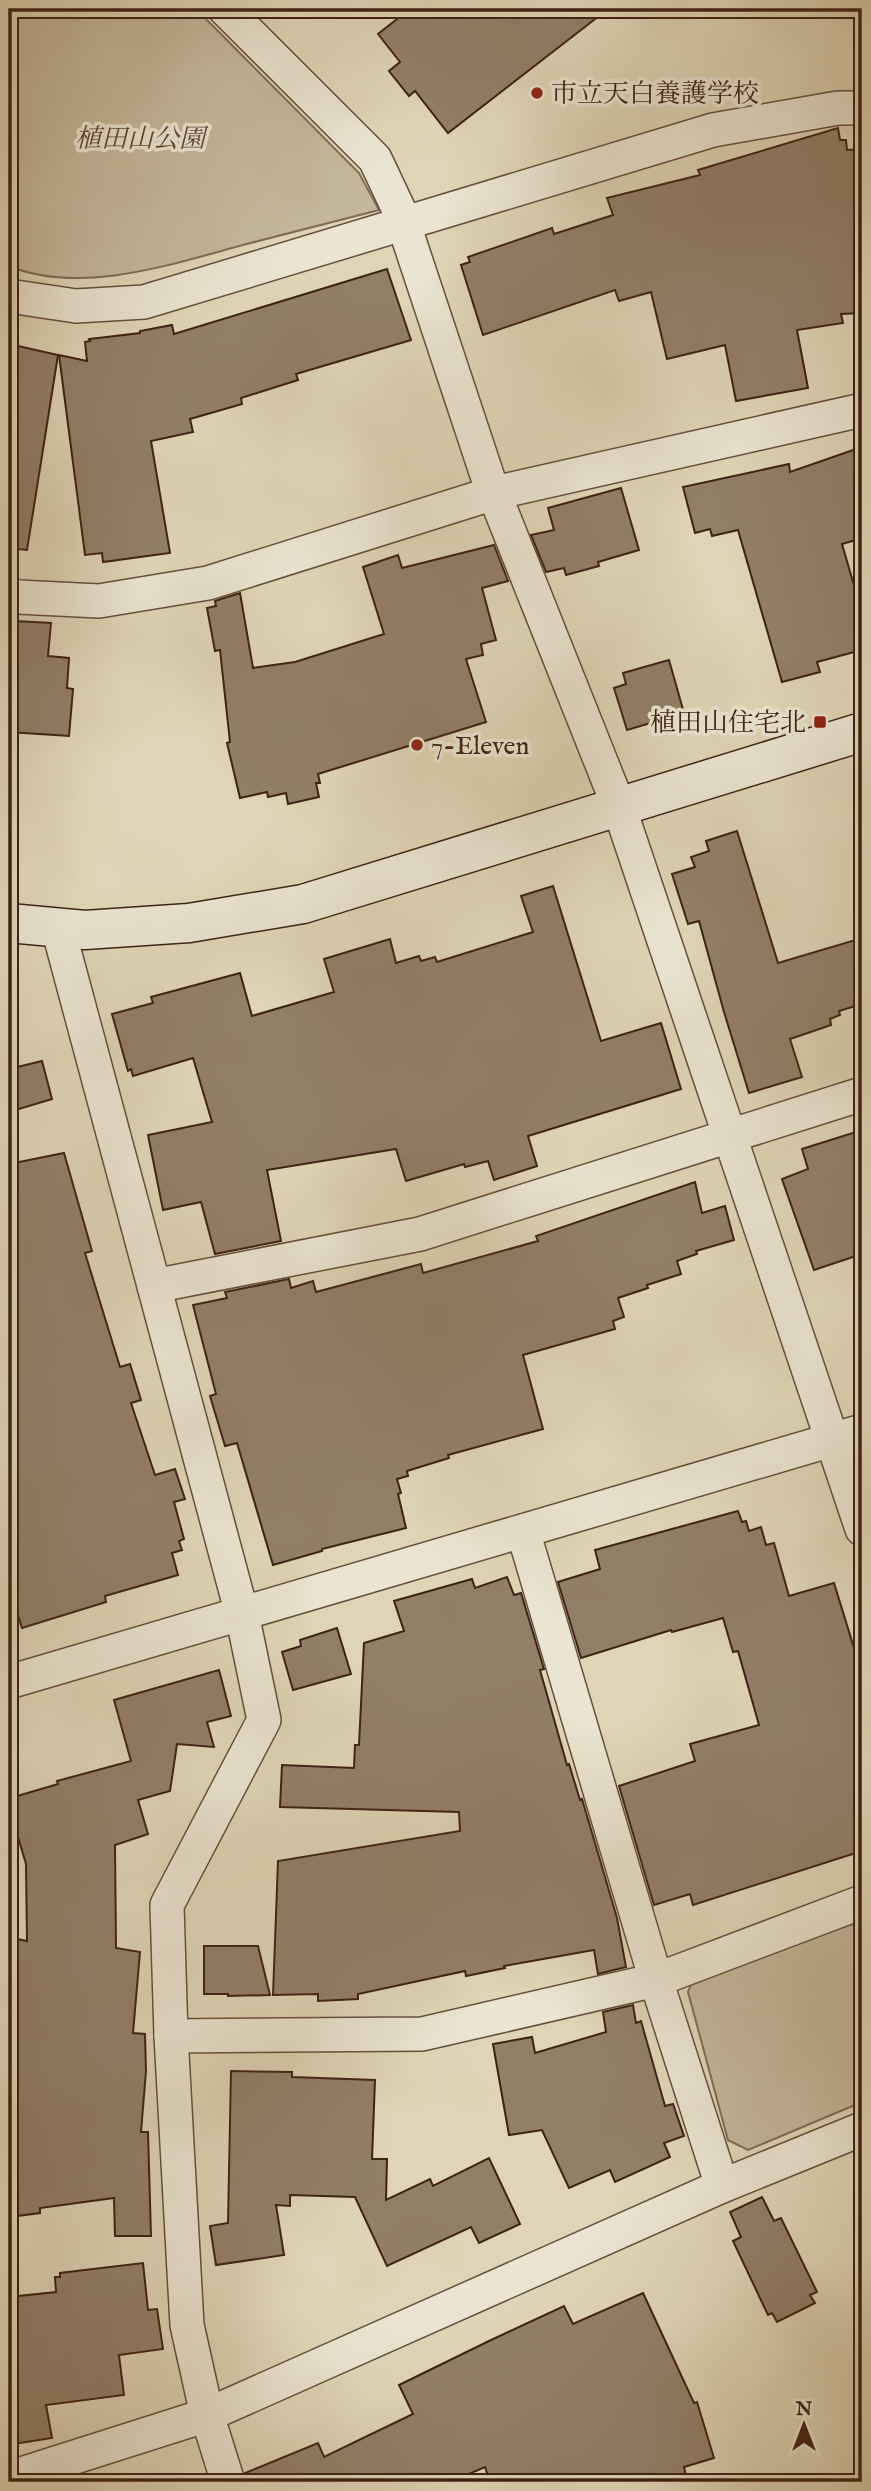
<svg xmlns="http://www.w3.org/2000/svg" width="871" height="2491" font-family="'IM FELL English','Noto Serif JP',serif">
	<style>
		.green { fill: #c4b79a; stroke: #816c57; stroke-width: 2 }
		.building { fill: #927f68; stroke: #3e2214; stroke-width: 2 }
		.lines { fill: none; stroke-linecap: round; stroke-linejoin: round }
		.street-casing { stroke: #664f3c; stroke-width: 36 }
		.secondary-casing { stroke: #3e2214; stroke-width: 41 }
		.street { stroke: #eae4d0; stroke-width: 33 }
		.secondary { stroke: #eae4d0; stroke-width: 38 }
		.poi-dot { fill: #8f2418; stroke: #eae4d0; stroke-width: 2.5 }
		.labels { text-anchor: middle; stroke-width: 7; stroke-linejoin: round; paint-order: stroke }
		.poi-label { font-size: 26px; fill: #3e2214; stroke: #eae4d0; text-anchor: start }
		.park-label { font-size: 26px; font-style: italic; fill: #604736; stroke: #eae4d0 }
	</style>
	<rect width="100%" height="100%" fill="#dfd5b6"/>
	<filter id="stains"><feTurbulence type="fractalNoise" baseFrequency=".00286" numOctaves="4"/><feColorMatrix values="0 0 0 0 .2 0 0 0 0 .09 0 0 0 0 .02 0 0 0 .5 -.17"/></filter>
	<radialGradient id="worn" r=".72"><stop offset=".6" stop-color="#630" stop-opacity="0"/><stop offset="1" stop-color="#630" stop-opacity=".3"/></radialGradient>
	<g class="green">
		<path d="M9,9H196L359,173L379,210C333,222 286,234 239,246C170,265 79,295 9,266Z"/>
		<path d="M862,1921V2102L748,2150L728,2140L688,1992L695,1974Z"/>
	</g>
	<g class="building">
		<path d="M410,9H608L448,133L415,91L409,96L389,71L400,62L378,34Z"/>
		<path d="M838,128L840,140H846L847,150L862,149V313L841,314L843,323L797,330L808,388L736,401L725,345L667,359L651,292L619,301L615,290L483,335L461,265L470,262L468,257L552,228L554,234L613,215L607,198L700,175L698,170Z"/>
		<path d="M387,269L411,340L296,374L298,380L241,398L242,404L190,419L193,432L151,441L170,553L103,562L102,553L85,555L59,355L87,361L85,342L90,341L89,339L140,333V331L172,325L174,334Z"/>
		<path d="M9,344L58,355L27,550L9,548Z"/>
		<path d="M862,447V535L855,537L856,540L842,544L862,613V650L817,662L820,672L782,682L738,530L712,536L710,529L695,533L683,487L789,464L790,472Z"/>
		<path d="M621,488L639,550L598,562L599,566L566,575L564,568L546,572L531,535L554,530L548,508Z"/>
		<path d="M494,545L508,581L482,588L496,640L481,644L483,655L466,659L486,722L318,774L320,783H316L319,797L288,804L286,793L268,797L267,792L240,798L227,743L230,742L220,650L215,651L207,608L216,606L215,601L240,593L253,668L295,662L384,634L363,567L398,555L402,568Z"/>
		<path d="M15,621L51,623L48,656L69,658L67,688L73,689L69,736L9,732Z"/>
		<path d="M669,660L684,713L627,730L614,688L626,684L623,673Z"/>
		<path d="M737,831L778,963L862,938V1004L839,1011L840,1015L830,1019L831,1025L790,1039L802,1077L749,1093L724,1012L699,921L688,924L672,874L695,867L691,857L709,851L706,841Z"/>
		<path d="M553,886L601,1041L661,1023L681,1089L528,1136L537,1166L494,1180L488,1161L465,1167L464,1164L406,1181L396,1149L267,1170L281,1241L215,1254L201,1202L163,1210L148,1135L212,1122L193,1058L133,1076L131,1069L128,1071L112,1014L153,1003L151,997L240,973L252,1016L334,992L324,959L390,939L396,963L419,956L421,961L435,957L437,962L533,932L521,896Z"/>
		<path d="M42,1061L52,1099L9,1112V1069Z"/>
		<path d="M862,1130V1254L814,1270L782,1179L808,1169L802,1149Z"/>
		<path d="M64,1153L92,1251L85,1253L120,1367L130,1364L141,1400L131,1403L155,1475L175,1469L185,1499L174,1502L184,1539L179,1541L182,1550L172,1553L178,1575L105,1596L106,1602L22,1628L9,1587V1164Z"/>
		<path d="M695,1182L702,1213L725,1206L734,1240L696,1251L697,1254L677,1261L681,1274L647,1285L648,1288L618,1298L624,1317L613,1321L615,1329L523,1355L543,1429L448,1455L449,1458L407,1471L408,1476L397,1479L401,1493L398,1494L406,1528L322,1549V1551L273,1565L237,1443L225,1446L210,1396L216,1394L193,1305L227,1298L225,1292L289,1279L291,1288L313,1281L316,1292L421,1264L423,1273L538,1241L536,1236Z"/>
		<path d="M738,1511L742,1522L746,1521L749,1531L761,1527L766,1545L774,1543L789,1596L834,1583L862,1674V1851L693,1905L690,1894L654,1905L619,1786L695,1761L690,1744L759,1725L738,1651L733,1652L723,1618L672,1632L671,1630L581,1658L558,1582L600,1569L595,1550Z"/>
		<path d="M507,1577L514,1595L521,1593L544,1669L540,1670L567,1765L569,1764L580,1800L582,1799L617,1918L626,1967L598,1974L594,1950L504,1966L505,1968L466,1976L465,1971L358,1994V1999L318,2001V1994L273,1995L278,1861L460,1831L459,1812L280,1807L282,1765L354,1768L355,1745H359L364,1643L404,1631L394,1601L472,1579L475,1588Z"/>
		<path d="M337,1628L351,1674L293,1690L282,1652L301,1646L300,1640Z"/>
		<path d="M219,1670L231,1716L207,1722L214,1747L177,1744L170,1791L138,1800L148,1834L115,1845L116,1948L140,1952L133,2033L145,2034L146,2071L141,2132H148L151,2236H115L114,2198L40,2208V2213L9,2217V1955L12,1938L27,1941L26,1864L10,1810L17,1807L14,1797L58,1784L57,1781L131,1761L114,1700Z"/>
		<path d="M204,1946H258L270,1995L228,1996V1994H204Z"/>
		<path d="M633,2005L636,2023L641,2021L665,2106L673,2104L684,2136L664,2143L670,2157L615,2182L610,2170L569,2188L542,2130L509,2135L493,2044L532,2037L535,2053L606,2032L603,2012Z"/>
		<path d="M231,2071L292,2072V2077L375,2080L372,2159H387L386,2200L430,2179L433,2186L489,2158L520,2224L479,2243L471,2227L387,2266L355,2197L290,2195V2206L276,2205L284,2255L216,2265L210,2226L228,2223Z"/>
		<path d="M762,2197L774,2221L781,2218L817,2292L810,2295L815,2303L777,2322L772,2313L768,2315L733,2241L741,2237L730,2212Z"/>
		<path d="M143,2263L148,2310L157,2309L163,2349L119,2355L124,2395L46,2405L52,2438L13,2444L9,2418V2297L56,2292L55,2277H60V2273Z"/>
		<path d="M643,2293L694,2403L697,2402L714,2458L684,2467L686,2476L664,2482H490L485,2467L450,2482H247L245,2473L318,2443L324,2457L413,2414L399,2385L489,2341L564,2306L573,2324Z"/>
	</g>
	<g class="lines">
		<g class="street-casing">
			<g id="street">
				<path d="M225,9L375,159L399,210L488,478L619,807L862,1529"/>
				<path d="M9,296L76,306L144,302L713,130L838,108H862"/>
				<path d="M9,594L18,597L99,601L208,583L494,493L862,410"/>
				<path d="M58,928L242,1614L264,1720L167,1905L171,2036L187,2325L207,2415L228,2482"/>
				<path d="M154,1286L420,1234L862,1094"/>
				<path d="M523,1531L656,1980L722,2186"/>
				<path d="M9,1682L862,1431"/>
				<path d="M171,2036L422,2034L656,1980L862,1902"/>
				<path d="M9,2478L207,2415L722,2186L862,2129"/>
			</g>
		</g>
		<g class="secondary-casing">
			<path id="secondary" d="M9,923L85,930L189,923L303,904L862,732"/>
		</g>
		<use href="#street" class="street"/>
		<use href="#secondary" class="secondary"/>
	</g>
	<g class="poi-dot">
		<circle cx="537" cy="93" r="7"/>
		<rect x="813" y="715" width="14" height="14" rx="3.5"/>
		<circle cx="417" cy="745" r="7"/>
	</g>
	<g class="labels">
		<g class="poi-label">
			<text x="551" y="102">市立天白養護学校</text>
			<text x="806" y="731" text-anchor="end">植田山住宅北</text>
			<text x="431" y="754">7-Eleven</text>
		</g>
		<g class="park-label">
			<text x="140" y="147">植田山公園</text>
		</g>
	</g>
	<rect width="871" height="2491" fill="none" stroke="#dfd5b6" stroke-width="35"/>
	<rect x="10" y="10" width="850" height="2470" fill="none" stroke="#3e2214" stroke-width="3.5"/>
	<rect x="18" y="18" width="836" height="2456" fill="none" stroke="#3e2214" stroke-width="2"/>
	<g transform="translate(804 2425)" stroke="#eae4d0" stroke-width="5" paint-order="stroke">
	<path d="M0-5L12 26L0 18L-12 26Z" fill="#3e2214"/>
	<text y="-10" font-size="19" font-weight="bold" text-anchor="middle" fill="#3e2214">N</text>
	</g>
	<rect width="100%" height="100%" filter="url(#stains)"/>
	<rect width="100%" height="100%" fill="url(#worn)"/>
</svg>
